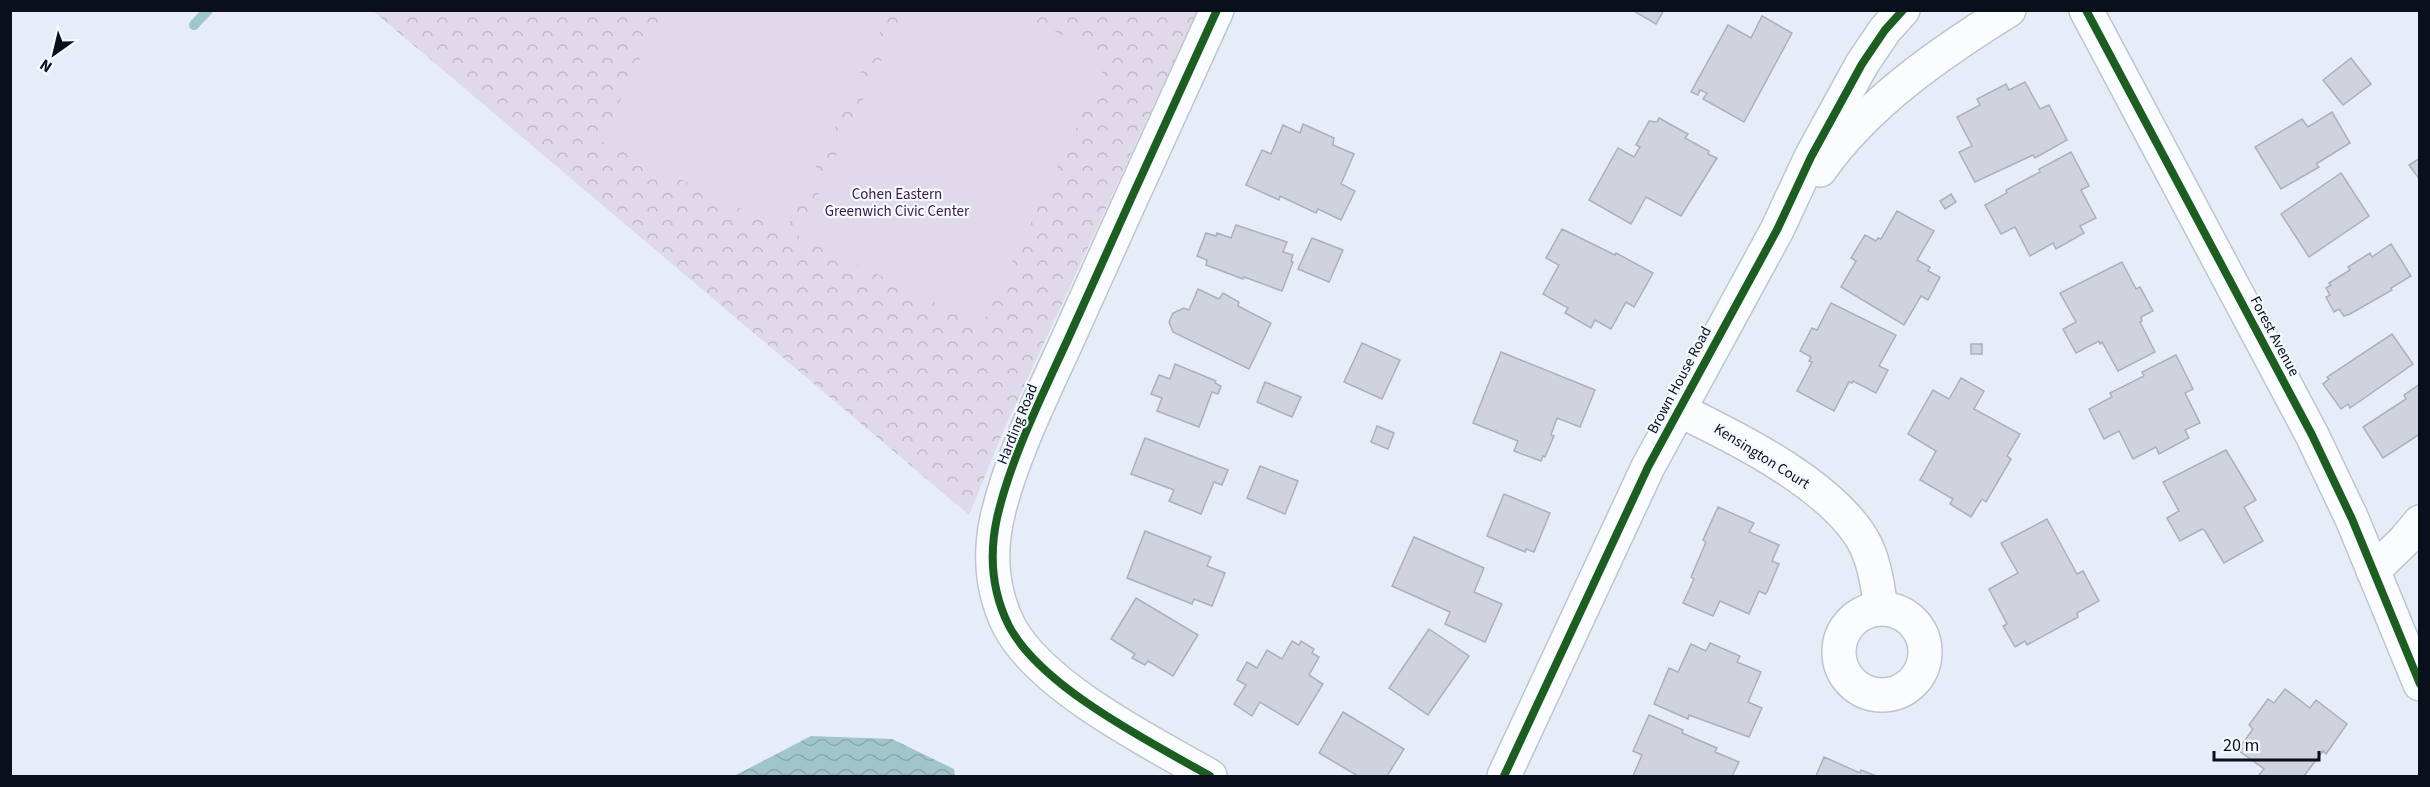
<svg xmlns="http://www.w3.org/2000/svg" width="2430" height="787" font-family="'Source Sans 3',sans-serif">
	<style>
		.park { fill: url(#park-crowns) }
		.pitch { fill: #e0d9e9 }
		.water { fill: url(#water-waves) }
		.lines { fill: none; stroke-linecap: round; stroke-linejoin: round }
		.stream { stroke: #a0c6cb; stroke-width: 10 }
		.building { fill: #d0d2de; stroke: #adafba; stroke-width: 1.5 }
		.street-casing { stroke: #bfc5cf; stroke-width: 36 }
		.street { stroke: #fbfcfe; stroke-width: 33 }
		.cycleway-casing { stroke: #f4f8ff; stroke-width: 11 }
		.cycleway { stroke: #1b5e20; stroke-width: 8 }
		.labels { text-anchor: middle; stroke-width: 4.5; stroke-linejoin: round; paint-order: stroke }
		.park-label { font-size: 15px; fill: #3c1842; stroke: #f4f8ff }
		.street-label { font-size: 15px; fill: #0a101b; stroke: #f4f8ff }
	</style>
	<defs>
		<pattern id="park-crowns" width="20" height="18" patternUnits="userSpaceOnUse" patternTransform="scale(1.5)"><rect width="20" height="18" fill="#e0d9e9"/><path d="M2 6a3 3 0 1 1 6 0M12 15a3 3 0 1 1 6 0" fill="none" stroke="#bfb9c7"/></pattern>
		<pattern id="water-waves" width="16" height="10" patternUnits="userSpaceOnUse" patternTransform="scale(1.5)"><rect width="16" height="10" fill="#a0c6cb"/><path d="M0 5q4-4 8 0t8 0" fill="none" stroke="#88a9ae"/></pattern>
	</defs>
	<rect width="100%" height="100%" fill="#e7edf8"/>
	<path class="park" d="M373,11H1197L1002,434L969,515Z"/>
	<g class="pitch">
		<path d="M663,11H890L786,230L601,141Z"/>
		<path d="M905,11H1011L1110,57L982,325L798,236Z"/>
	</g>
	<path class="water" d="M811,736L892,739L954,769L955,776H734Z"/>
	<g class="lines">
		<path class="stream" d="M194,25L208,10"/>
	</g>
	<g class="building">
		<path d="M1632,10H1664L1656,24Z"/>
		<path d="M1762,16L1792,33L1744,122L1703,99L1707,93L1700,90L1698,95L1691,92L1728,25L1751,38Z"/>
		<path d="M2351,58L2371,84L2343,105L2323,80Z"/>
		<path d="M2025,82L2040,109L2049,105L2067,140L2035,158L2033,155L1975,182L1959,152L1972,146L1957,117L1980,105L1977,99L2006,84L2009,90Z"/>
		<path d="M2332,112L2350,143L2316,164L2319,167L2281,189L2255,147L2302,119L2308,127Z"/>
		<path d="M1659,118L1688,134L1685,138L1709,151L1708,154L1717,158L1681,216L1646,197L1631,224L1589,200L1618,148L1634,157L1640,147L1636,145L1649,121L1657,122Z"/>
		<path d="M1303,124L1334,138L1333,145L1354,154L1341,184L1355,191L1341,220L1318,209L1316,213L1280,196L1279,200L1246,185L1262,150L1271,154L1283,125L1300,133Z"/>
		<path d="M2071,152L2089,186L2081,190L2096,218L2080,226L2084,233L2056,249L2053,243L2030,256L2015,227L2001,234L1985,205L2007,193L2006,190L2040,172L2039,169Z"/>
		<path d="M2420,158V180L2409,165Z"/>
		<path d="M2341,173L2369,216L2309,257L2281,214Z"/>
		<path d="M1951,194L1956,202L1945,209L1940,201Z"/>
		<path d="M1897,211L1934,231L1917,260L1930,267L1928,271L1940,277L1928,300L1921,296L1904,325L1841,287L1856,261L1851,258L1865,235L1876,241L1878,238L1881,239Z"/>
		<path d="M1236,225L1287,242L1283,252L1293,255L1291,261L1293,262L1282,291L1244,277L1243,279L1206,265L1207,260L1197,256L1206,233L1216,236L1217,233L1231,238Z"/>
		<path d="M1562,229L1615,255L1616,253L1653,273L1634,307L1626,302L1611,329L1595,320L1591,328L1565,313L1568,308L1543,294L1559,265L1546,258Z"/>
		<path d="M1312,238L1343,250L1329,282L1298,269Z"/>
		<path d="M2391,244L2411,276L2391,288L2392,290L2350,314L2344,316L2339,309L2334,312L2326,297L2330,295L2326,288L2331,285L2329,283L2350,270L2348,267L2370,253L2372,257Z"/>
		<path d="M2122,262L2136,289L2140,287L2153,311L2141,317L2142,321L2140,322L2155,352L2118,371L2102,342L2100,344L2099,341L2076,353L2063,329L2076,322L2060,293Z"/>
		<path d="M1198,289L1219,299L1223,293L1239,302L1238,306L1271,323L1249,369L1173,332L1169,322L1173,313L1184,308L1189,310Z"/>
		<path d="M1831,303L1896,335L1879,366L1888,370L1876,393L1853,381L1852,383L1849,382L1834,411L1797,391L1812,362L1809,361L1811,357L1800,351L1812,328L1817,330Z"/>
		<path d="M2392,334L2413,364L2350,408L2348,404L2341,409L2323,384L2329,379L2327,377Z"/>
		<path d="M1362,343L1400,360L1382,399L1344,382Z"/>
		<rect x="1971" y="344" width="11" height="10"/>
		<path d="M1501,352L1595,390L1580,427L1557,418L1551,435L1554,436L1545,457L1543,456L1541,461L1514,451L1518,441L1473,423Z"/>
		<path d="M2176,355L2193,389L2185,393L2200,423L2185,430L2189,438L2159,454L2156,447L2133,459L2119,431L2104,439L2089,409L2112,397L2110,393L2144,376L2142,372Z"/>
		<path d="M1175,364L1216,381L1215,383L1221,386L1218,394L1212,392L1199,427L1157,411L1162,398L1151,394L1159,375L1170,379Z"/>
		<path d="M1961,378L1984,391L1974,409L2020,434L2007,456L2011,459L1986,502L1982,499L1971,517L1950,504L1953,499L1920,480L1936,451L1908,434L1933,390L1949,399Z"/>
		<path d="M1265,382L1301,397L1292,417L1257,402Z"/>
		<path d="M2420,384V434L2383,458L2363,427L2406,399L2404,395Z"/>
		<path d="M1377,426L1394,433L1388,449L1371,442Z"/>
		<path d="M1145,438L1228,470L1222,485L1214,482L1201,514L1169,501L1174,490L1131,474Z"/>
		<path d="M2226,450L2256,500L2244,507L2263,541L2224,563L2205,531L2202,529L2180,541L2167,518L2179,511L2163,482Z"/>
		<path d="M1260,466L1298,481L1285,514L1247,498Z"/>
		<path d="M1504,494L1550,513L1534,552L1526,549L1525,552L1487,536Z"/>
		<path d="M1718,507L1754,523L1749,532L1779,545L1772,561L1779,564L1767,592L1765,594L1759,591L1749,614L1720,601L1713,616L1683,603L1694,579L1691,577L1706,542L1703,540Z"/>
		<path d="M2047,519L2077,574L2083,571L2099,601L2077,613L2078,617L2027,645L2025,641L2015,647L2003,626L2007,624L1989,589L2018,573L2001,543Z"/>
		<path d="M1145,531L1211,557L1207,566L1225,573L1212,606L1194,599L1192,604L1127,578Z"/>
		<path d="M1414,537L1484,568L1474,592L1502,604L1485,642L1445,624L1450,612L1392,586Z"/>
		<path d="M1136,598L1198,635L1173,676L1148,661L1145,665L1132,658L1135,654L1111,639Z"/>
		<path d="M1429,629L1469,656L1428,715L1389,688Z"/>
		<path d="M1292,641L1299,645L1301,641L1314,649L1312,653L1319,657L1309,675L1323,684L1298,725L1260,702L1252,716L1234,704L1246,685L1237,680L1247,662L1257,668L1267,650L1282,659Z"/>
		<path d="M1710,643L1740,656L1737,662L1761,672L1748,702L1762,708L1749,737L1689,715L1688,719L1654,704L1669,668L1678,672L1691,644L1706,651Z"/>
		<path d="M2285,689L2310,708L2316,700L2347,724L2326,754L2323,751L2304,776H2258L2264,769L2238,750L2253,729L2249,725L2268,699L2274,703Z"/>
		<path d="M1343,712L1404,749L1387,776H1358L1319,753Z"/>
		<path d="M1649,715L1683,730L1682,733L1717,748L1715,752L1739,762L1732,776H1633L1642,755L1633,751Z"/>
		<path d="M1824,757L1860,773L1861,770L1876,776H1816Z"/>
	</g>
	<g class="lines">
		<g class="street-casing">
			<g id="street">
				<path d="M2086,10L2312,435L2352,519L2420,684"/>
				<path d="M1820,170C1867,103 1940,53 2009,10"/>
				<path d="M1679,410C1735,437 1837,487 1866,546C1875,565 1878,588 1881,608"/>
				<path d="M2373,571L2404,541L2420,522"/>
				<circle cx="1882" cy="652" r="43"/>
				<path d="M1210,776C1150,742 1041,687 1009,626C992,592 989,555 997,518C1011,456 1046,388 1072,330C1120,223 1168,117 1217,10"/>
				<path d="M1504,776L1648,467L1777,230L1811,157L1862,64L1885,30L1903,10"/>
			</g>
		</g>
		<use href="#street" class="street"/>
		<g class="cycleway-casing">
			<g id="cycleway">
				<path d="M2086,10L2312,435L2352,519L2420,684"/>
				<path d="M1210,776C1150,742 1041,687 1009,626C992,592 989,555 997,518C1011,456 1046,388 1072,330C1120,223 1168,117 1217,10"/>
				<path d="M1504,776L1648,467L1777,230L1811,157L1862,64L1885,30L1903,10"/>
			</g>
		</g>
		<use href="#cycleway" class="cycleway"/>
	</g>
	<g class="labels">
		<g class="park-label">
			<text x="897" y="199">Cohen Eastern<tspan x="897" dy="17">Greenwich Civic Center</tspan></text>
		</g>
		<g class="street-label">
			<text transform="translate(2275 336) rotate(62)" y="5">Forest Avenue</text>
			<text transform="translate(1679 380) rotate(-62)" y="5">Brown House Road</text>
			<text transform="translate(1017 424) rotate(-68)" y="5">Harding Road</text>
			<text transform="translate(1762 456) rotate(32)" y="5">Kensington Court</text>
		</g>
	</g>
	<rect width="2430" height="787" fill="none" stroke="#0a101b" stroke-width="24"/>
	<g transform="translate(54 54) rotate(214)" stroke="#f4f8ff" stroke-width="4.5" paint-order="stroke">
	<path d="M0-4.5L10 22L0 15L-10 22Z" fill="#0a101b"/>
	<text y="-9" font-size="16" font-weight="bold" text-anchor="middle" fill="#0a101b">N</text>
	</g>
	<path d="M2214 751v9h105v-9" fill="none" stroke="#0a101b" stroke-width="3"/>
	<text x="2223" y="751" font-size="18" fill="#0a101b" stroke="#f4f8ff" stroke-width="4.5" paint-order="stroke">20 m</text>
</svg>
